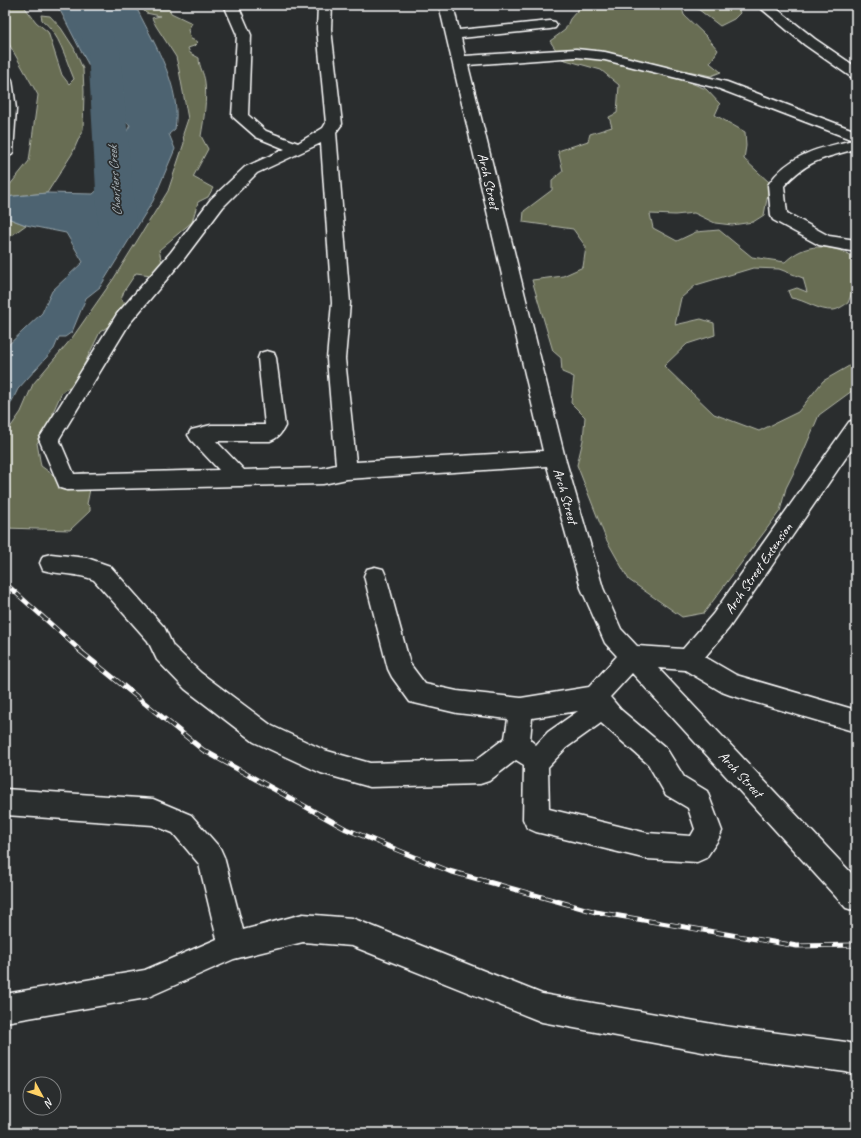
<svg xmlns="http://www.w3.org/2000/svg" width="861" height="1138" font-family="Caveat,sans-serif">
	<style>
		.green { fill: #676d53; stroke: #b3b6a9 }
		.water { fill: #4d6471; stroke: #94a2aa }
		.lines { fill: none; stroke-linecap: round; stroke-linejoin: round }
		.river { fill: #4d6471; fill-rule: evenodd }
		.minor-casing { stroke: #fff; stroke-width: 3 }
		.minor { fill: #2a2d2e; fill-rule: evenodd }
		.rail-far1-casing { stroke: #fff; stroke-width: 4.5 }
		.rail-casing { stroke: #fff; stroke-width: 5 }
		.rail-far1 { stroke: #2a2d2e; stroke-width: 3; stroke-dasharray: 8; stroke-linecap: butt }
		.rail { stroke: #2a2d2e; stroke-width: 3.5; stroke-dasharray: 11; stroke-linecap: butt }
		.labels { text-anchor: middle; stroke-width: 3.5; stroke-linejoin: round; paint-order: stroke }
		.far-water-label { font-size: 13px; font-style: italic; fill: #afb9bf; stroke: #2a2d2e }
		.street-label { font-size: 14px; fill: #fff; stroke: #2a2d2e }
	</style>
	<rect width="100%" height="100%" fill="#2a2d2e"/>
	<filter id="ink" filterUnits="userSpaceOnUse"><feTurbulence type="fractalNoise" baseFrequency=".025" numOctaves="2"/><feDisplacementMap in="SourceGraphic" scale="8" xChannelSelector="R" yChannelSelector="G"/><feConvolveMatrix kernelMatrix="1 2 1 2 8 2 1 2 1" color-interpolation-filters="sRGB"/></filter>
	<g filter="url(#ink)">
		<g class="green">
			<path d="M5,5H23L36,22L48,32L62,75L69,84L74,79C65,58 60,34 42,20L41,15L50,16L61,28L74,48L83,69L84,92L83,129L72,154L47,193L5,197V191L29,161L38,95L5,37Z"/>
			<path d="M139,5H168L171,13L192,23L188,30L191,39L198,42L194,46L188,48L190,53L199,58C199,67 204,73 205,82C207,100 204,119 201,136L208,149L193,177L213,188L208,197L198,202L192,222L159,250L163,267L151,275L136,273L124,291L121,300L128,304L113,323L100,332L75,383L62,392L53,412V424L37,443L41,466L56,477L85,472L90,489L87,504L90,507V511L70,530L5,528V435L21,412L33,384L72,338L114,278L168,191L184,143L183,134L188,119L179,70L176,57L156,26L152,18L160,16L146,13Z"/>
			<path d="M582,5H737L740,13L734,19L720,26L694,6L682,8L684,15L706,36L718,50L710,63L721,72L711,76L693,72L677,70L681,79L706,89L720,104L715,115L745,132L746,146L744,159L770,183L764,215L753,222L732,225L715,223L694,213L675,215L650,214L653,228L677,241L696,232L719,230L752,257L785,262C806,242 828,244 853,256C860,273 854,287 848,303C844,305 838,310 833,310C818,311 806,300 791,298L788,291L797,288L807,292L803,278L779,269L753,268L696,285L681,298L675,325L701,319L714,323L715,335L687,344L664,366L714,414L759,431L798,412L823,381L856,362V388L819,415L799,462L786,488L780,511L704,613L682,617L629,580L606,539L577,465L583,440L585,417L571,403L574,377L562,372L561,358L553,351L532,280L563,276L583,267L586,247L573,229L523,222L524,211L552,190V180L563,171L558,151L588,141L590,134L612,127L609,117L617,113L619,85L601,70L562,59L550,41L565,30L570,19Z"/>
			<path d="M5,217L26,225L8,238L5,242Z"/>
		</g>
		<path class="water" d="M57,5H130L138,11C156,47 182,88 175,129L169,134L175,149L153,201L100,287L86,298L72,332L65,337H59L54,349L18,389L5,415V348L42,313L52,291L83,262L66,233L26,225L5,217V197L47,193L93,194L120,169V145L130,125L119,116L123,92C117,90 109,89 103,85C94,81 65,18 57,5Z"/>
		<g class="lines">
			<path class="river" d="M67,5H97L120,51L136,224L121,249L107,253L93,249L88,240L98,224L88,51Z"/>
			<g class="minor-casing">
				<g id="minor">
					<path d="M224,5H238L251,35L248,115L266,131L298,143L323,128L326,123L317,29L318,5H332L331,29L342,124L336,132L350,303L345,359L356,462L543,451L439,5H453L459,30L550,21L555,22L557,25L555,28L550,29L461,38L465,56L576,49L605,52L727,82L856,131V149C824,158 807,160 784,186L787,213L829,236L856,240V252L819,245L773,220L771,216L768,185C789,154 819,148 853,140L717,88L605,60L576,57L468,65L565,458L603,588L621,629L637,646L683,649L713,614L849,422L856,419V443L729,628L705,657L736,675L856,710V732L730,695L722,692L685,670L658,668L856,878V911L846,908L632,673L610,697L621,710L666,748L684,777L707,791L722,831L718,840L706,858L697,862L647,859L536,832L527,828L523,819L524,765L516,760L489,781L480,784L370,787L321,773L254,742L185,689L157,660L148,641L94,580C78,573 60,575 43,570L40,563L43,556L51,554L87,558L110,566L164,627L173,646L201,673L272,726L324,750L370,763L476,760L505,738L508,719L457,713L410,702L392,677L388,669L364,576L367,569L375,567L383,569L386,576L410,664L425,684L457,691L521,698L589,687L617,656L605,643L581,588L547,466L347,479L323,484L67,490L60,488L39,439L117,314L171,252L211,199L245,167L285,149L256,137L232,116L237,35ZM321,143L332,303L327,359L336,465L323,468L244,470L216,441H270C278,438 281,434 285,426L276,358L274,353L267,351L260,353L258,358L265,425H211L191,430L188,435L191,440L219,470L74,474L59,439L129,324L183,260L223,207L257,173ZM578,711L548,732L536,745L530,740L532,718ZM601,723L648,764L666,795L688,808L695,829L691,836L647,833L549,809L548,767L566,748Z"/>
					<path d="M757,5H772L815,39L856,67V78L851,77L805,45Z"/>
					<path d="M5,76L10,77L12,80L16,109L13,152L11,155L5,157Z"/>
					<path d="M5,789L153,799L191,815L220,848L224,857L243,930L303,914L352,918L542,994L724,1026L846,1042L856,1045V1075L846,1072L724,1056L542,1022L352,946L303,942L234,959L146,998L5,1022V994L145,970L217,939L199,864L173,833L153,825L5,815Z"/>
				</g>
			</g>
			<use href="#minor" class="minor"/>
			<g class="rail-far1-casing">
				<path id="rail-far1" d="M5,583L82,652"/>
			</g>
			<g class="rail-casing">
				<path id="rail" d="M80,651L203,750L346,829L449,871L596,912L797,946L856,945"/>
			</g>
			<use href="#rail-far1" class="rail-far1"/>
			<use href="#rail" class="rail"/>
		</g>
	</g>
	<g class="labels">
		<g class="far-water-label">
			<text transform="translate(114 181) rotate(-94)" y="5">Chartiers Creek</text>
		</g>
		<g class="street-label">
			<text transform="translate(489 181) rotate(77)" y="5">Arch Street</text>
			<text transform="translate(566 496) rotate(74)" y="5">Arch Street</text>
			<text transform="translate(758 568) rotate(-55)" y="5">Arch Street Extension</text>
			<text transform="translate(741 774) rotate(47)" y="5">Arch Street</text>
		</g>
	</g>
	<rect width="861" height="1138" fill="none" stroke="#2a2d2e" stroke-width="20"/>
	<rect x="10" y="10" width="841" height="1118" fill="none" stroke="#fff" stroke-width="1.5" filter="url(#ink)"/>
	<g transform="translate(42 1096) rotate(130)"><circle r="19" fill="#2a2d2e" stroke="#7f8182"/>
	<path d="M0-3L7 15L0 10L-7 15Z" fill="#ffd166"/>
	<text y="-6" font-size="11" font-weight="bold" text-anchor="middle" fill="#ffffff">N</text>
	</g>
</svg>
